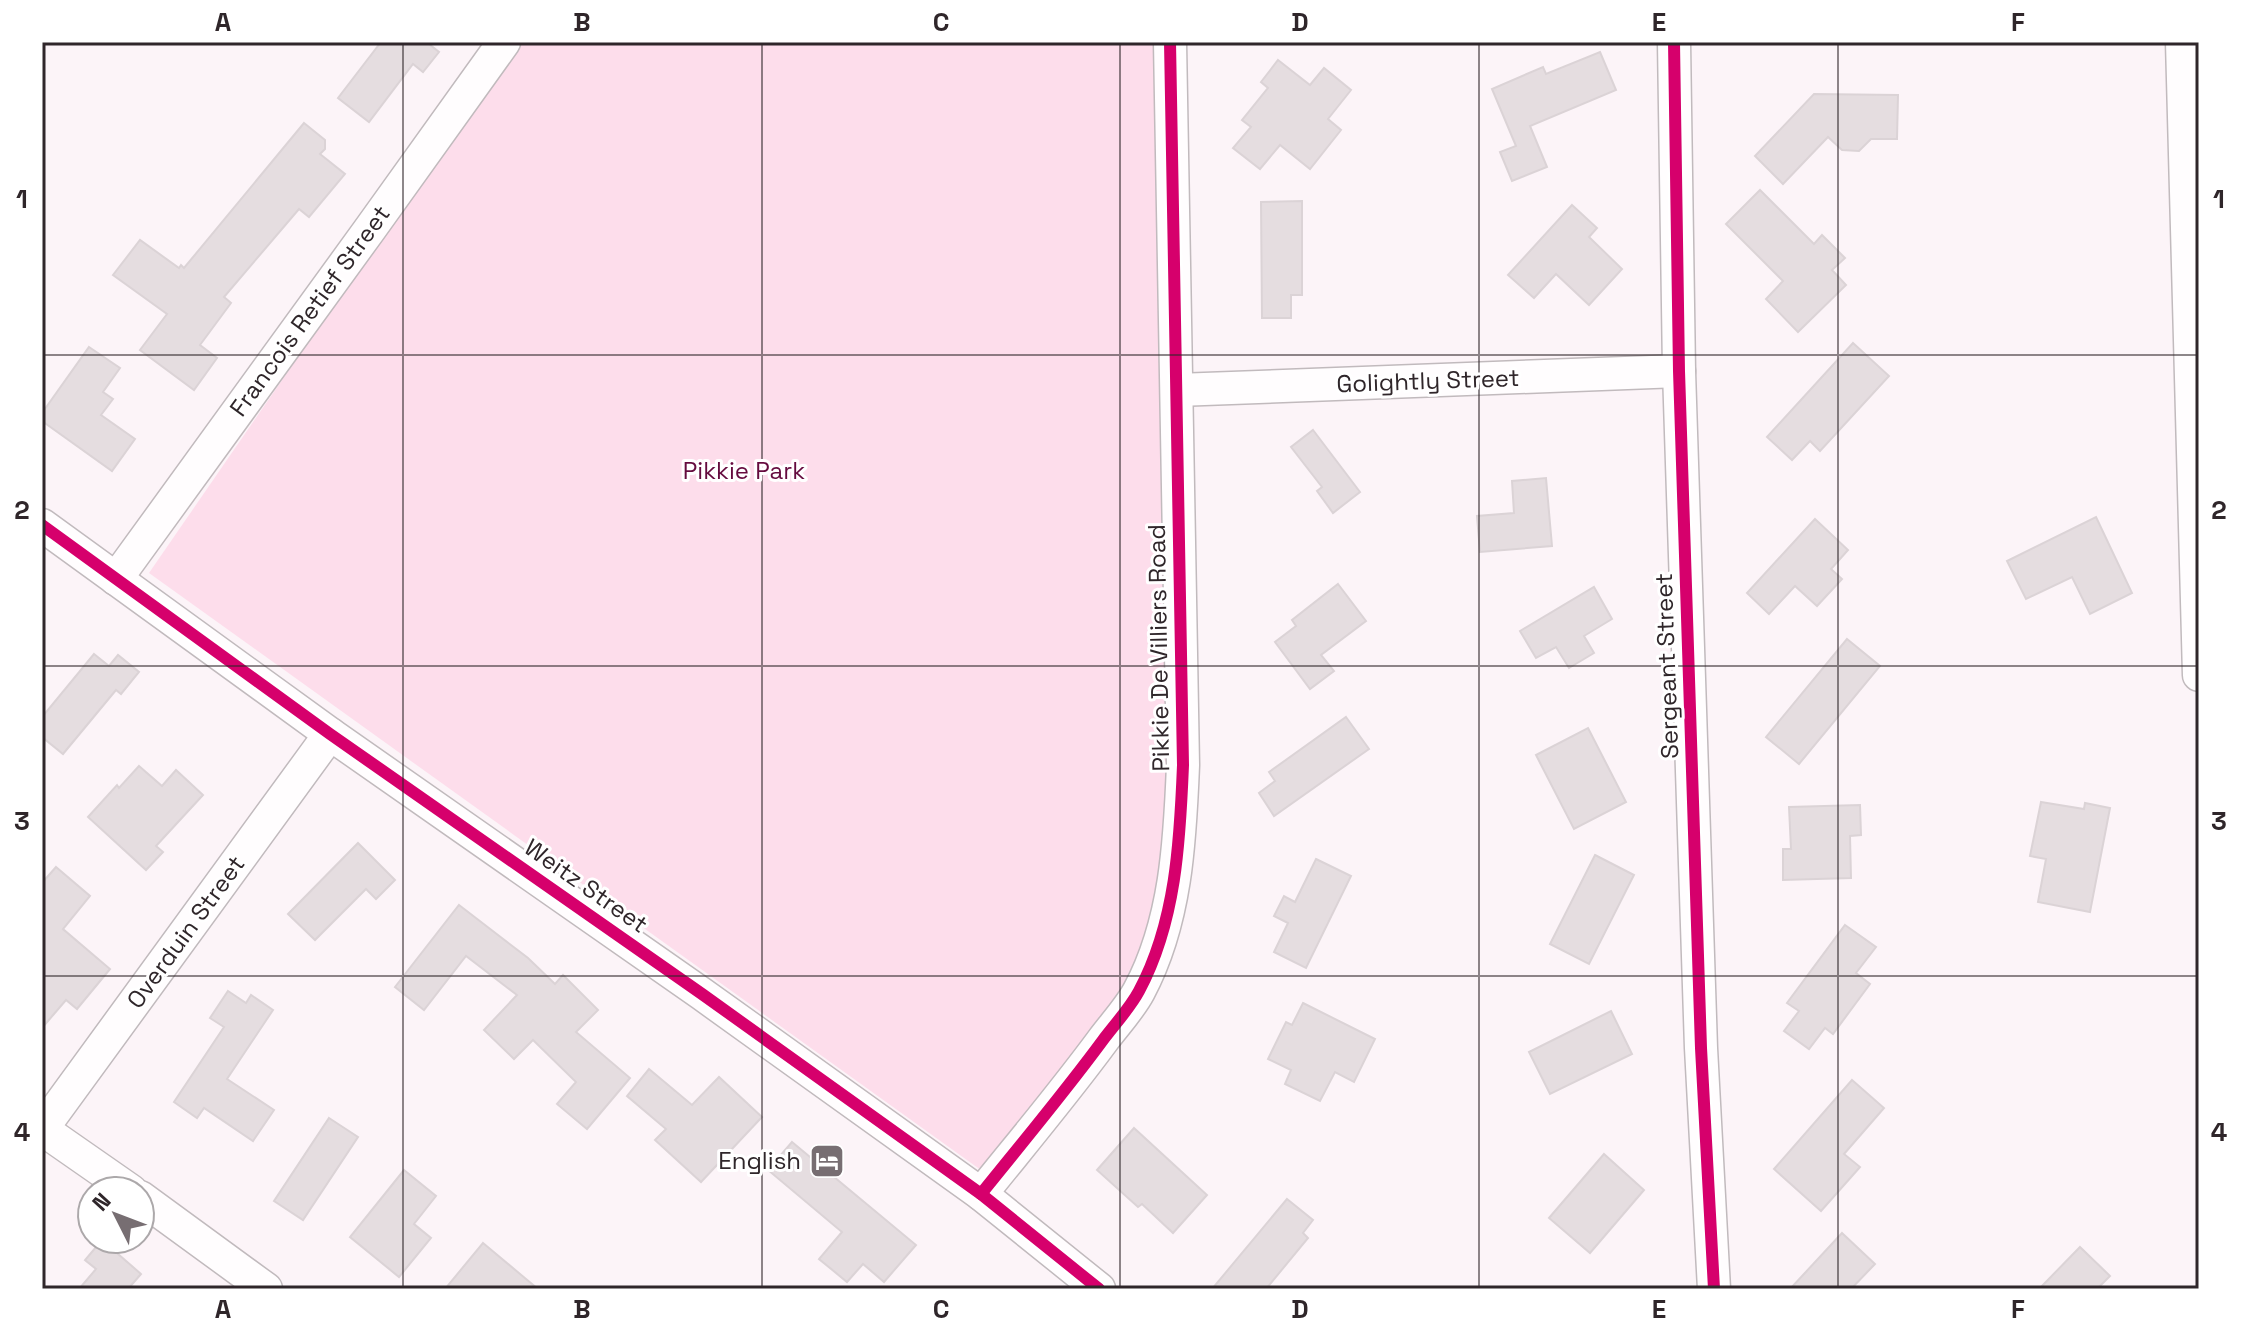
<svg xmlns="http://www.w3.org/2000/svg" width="2241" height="1331" font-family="'Space Grotesk',sans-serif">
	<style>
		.green { fill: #fdddeb }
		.building { fill: #e5dde0; stroke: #dbd3d6; stroke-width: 2 }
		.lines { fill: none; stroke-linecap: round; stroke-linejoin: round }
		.street-casing { stroke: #c1babd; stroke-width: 35 }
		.street { stroke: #fffdfe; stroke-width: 32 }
		.cycleway-casing { stroke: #fff; stroke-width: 17 }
		.cycleway { stroke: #d6006c; stroke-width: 12 }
		.grid { fill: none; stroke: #2f262a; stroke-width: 2; stroke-opacity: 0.55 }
		.labels { text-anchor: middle; stroke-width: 6; stroke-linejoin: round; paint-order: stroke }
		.street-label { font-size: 24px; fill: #2f262a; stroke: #fff }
		.park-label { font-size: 24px; fill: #650b3f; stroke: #fff }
		.poi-label { font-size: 24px; fill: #2f262a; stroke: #fff; text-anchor: end }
		.neatline { fill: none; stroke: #2f262a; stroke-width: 3 }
		.grid-label { font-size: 26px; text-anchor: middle; font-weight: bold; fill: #2f262a }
	</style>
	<rect width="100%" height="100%" fill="#fcf4f8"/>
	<path class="green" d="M515,42H1162L1176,847L1141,983L992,1178L149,573Z"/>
	<g class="building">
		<path d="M381,42H430L429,44L439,52L423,72L413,64L369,122L338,98Z"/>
		<path d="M1600,52L1616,90L1530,126L1547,167L1512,181L1500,152L1516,146L1492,89L1543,67L1546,74Z"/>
		<path d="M1278,60L1310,85L1324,68L1351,90L1328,119L1341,130L1310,169L1280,145L1260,169L1233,148L1251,127L1242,120L1268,88L1261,82Z"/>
		<path d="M1814,94L1898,95L1897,139H1871L1859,151L1842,150L1828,137L1783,184L1755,156Z"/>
		<path d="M304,123L325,140V149L320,154L345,174L309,217L299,209L224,297L231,303L200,345L217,358L194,390L140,350L167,314L113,275L140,240L179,268L181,265L184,268Z"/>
		<path d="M1760,190L1814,244L1822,235L1845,258L1832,270L1846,285L1798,332L1766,299L1783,281L1726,224Z"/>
		<path d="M1302,201V295H1291V318H1262L1261,202Z"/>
		<path d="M1572,205L1597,228L1589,237L1622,269L1589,305L1556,274L1534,298L1508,275Z"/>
		<path d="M1853,343L1889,376L1820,451L1810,441L1792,460L1767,437Z"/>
		<path d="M89,347L120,368L103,392L113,399L101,415L135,439L112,471L42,421V413Z"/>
		<path d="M1313,430L1360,492L1333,513L1317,491L1322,487L1291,447Z"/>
		<path d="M1546,478L1552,546L1480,552L1477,516L1514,513L1512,481Z"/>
		<path d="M2096,517L2132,593L2090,614L2072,577L2026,599L2007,561Z"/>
		<path d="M1815,519L1848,550L1831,569L1842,579L1817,606L1795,586L1769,614L1747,593Z"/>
		<path d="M1338,584L1366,621L1321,655L1334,671L1310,689L1275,642L1296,626L1292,620Z"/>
		<path d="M1594,587L1612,619L1584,636L1594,653L1569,668L1556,647L1536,658L1520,631Z"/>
		<path d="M1847,639L1880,666L1799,764L1766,737Z"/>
		<path d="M94,654L109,666L118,655L139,672L121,694L116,690L63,754L42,737V717Z"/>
		<path d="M1346,717L1369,749L1274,816L1259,793L1275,781L1269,772Z"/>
		<path d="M1588,728L1626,802L1574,829L1536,755Z"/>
		<path d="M139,766L162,786L176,770L203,795L156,846L163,852L146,870L88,817L117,785L119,788Z"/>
		<path d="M2041,802L2084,809L2085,803L2110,808L2090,912L2038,902L2046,859L2030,856Z"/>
		<path d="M1860,805L1861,835L1850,836L1851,878L1783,880V849H1791L1789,807Z"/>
		<path d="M358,843L395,880L376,899L366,889L315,940L288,914Z"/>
		<path d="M1595,855L1634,875L1589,964L1550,944Z"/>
		<path d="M1316,859L1351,876L1306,968L1274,952L1288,923L1274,916L1284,896L1295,902Z"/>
		<path d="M56,867L90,896L63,929L110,969L77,1009L66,1000L42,1028V883Z"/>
		<path d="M459,905L528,958L555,984L563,975L598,1010L576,1032L630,1078L587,1129L557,1104L576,1082L533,1040L514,1059L484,1030L517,995L466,956L424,1010L395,987Z"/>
		<path d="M1845,925L1876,947L1856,973L1870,984L1833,1034L1825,1028L1809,1049L1784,1031L1799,1011L1787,1003Z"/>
		<path d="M228,991L246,1003L251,995L273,1010L227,1079L274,1110L253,1141L204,1108L197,1118L174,1102L224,1027L210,1018Z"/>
		<path d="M1303,1003L1375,1039L1354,1082L1335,1072L1320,1101L1285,1084L1291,1070L1268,1059L1286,1022L1292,1025Z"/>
		<path d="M1611,1011L1632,1054L1550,1094L1529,1052Z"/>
		<path d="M649,1069L692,1105L719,1077L762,1117L701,1182L655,1140L666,1129L627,1096Z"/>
		<path d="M1852,1080L1884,1108L1844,1154L1860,1167L1821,1211L1774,1169Z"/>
		<path d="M329,1118L358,1137L303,1220L274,1201Z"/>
		<path d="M1134,1128L1207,1195L1173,1233L1142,1204L1138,1207L1097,1170Z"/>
		<path d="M792,1142L916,1245L884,1282L863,1264L847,1282L819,1259L842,1232L768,1170Z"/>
		<path d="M1604,1154L1644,1190L1590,1253L1549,1218Z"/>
		<path d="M404,1170L436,1196L414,1224L431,1238L399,1277L350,1237Z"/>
		<path d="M1287,1199L1313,1220L1303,1233L1308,1238L1266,1289H1212Z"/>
		<path d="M1842,1233L1875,1264L1851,1289H1790Z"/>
		<path d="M102,1240L141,1274L128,1289H79L96,1269L85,1260Z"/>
		<path d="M483,1243L538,1289H445Z"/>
		<path d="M2080,1247L2110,1276L2097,1289H2039Z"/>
	</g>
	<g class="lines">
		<g class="street-casing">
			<g id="street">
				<path d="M1674,42L1679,371L1701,1048L1714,1289"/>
				<path d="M2182,42L2199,675"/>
				<path d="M1177,390L1679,371"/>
				<path d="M42,525L330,734L702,994L981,1194L1099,1289"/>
				<path d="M116,579L370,229L504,42"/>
				<path d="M131,1191L42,1129L330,734"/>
				<path d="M981,1194C1022,1143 1064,1093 1103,1040C1115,1024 1130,1008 1139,991C1176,922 1180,841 1183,765L1170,42"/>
				<path d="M140,1197L266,1289"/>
			</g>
		</g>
		<use href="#street" class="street"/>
		<g class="cycleway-casing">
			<g id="cycleway">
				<path d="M1674,42L1679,371L1701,1048L1714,1289"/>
				<path d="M42,525L330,734L702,994L981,1194L1099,1289"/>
				<path d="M981,1194C1022,1143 1064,1093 1103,1040C1115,1024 1130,1008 1139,991C1176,922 1180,841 1183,765L1170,42"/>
			</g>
		</g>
		<use href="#cycleway" class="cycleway"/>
	</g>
	<path class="grid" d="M403,42V1289M762,42V1289M1120,42V1289M1479,42V1289M1838,42V1289M42,355H2199M42,666H2199M42,976H2199"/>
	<defs>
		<g id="hotel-square" transform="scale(1.8)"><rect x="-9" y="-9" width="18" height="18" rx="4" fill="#776e72" stroke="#fff"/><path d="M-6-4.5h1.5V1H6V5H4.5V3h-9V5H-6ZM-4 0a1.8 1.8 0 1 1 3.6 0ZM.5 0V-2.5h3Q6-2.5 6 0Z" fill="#fff"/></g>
	</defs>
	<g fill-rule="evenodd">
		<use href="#hotel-square" x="827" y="1161"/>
	</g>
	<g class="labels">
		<g class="street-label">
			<text transform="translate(310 311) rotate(-54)" y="8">Francois Retief Street</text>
			<text transform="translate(1428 381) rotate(-2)" y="8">Golightly Street</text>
			<text transform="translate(1159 648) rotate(-91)" y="8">Pikkie De Villiers Road</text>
			<text transform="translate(1667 666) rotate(-92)" y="8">Sergeant Street</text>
			<text transform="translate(586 886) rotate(35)" y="8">Weitz Street</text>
			<text transform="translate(186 932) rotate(-54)" y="8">Overduin Street</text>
		</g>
		<g class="park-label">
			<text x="744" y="479">Pikkie Park</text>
		</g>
		<g class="poi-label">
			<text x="801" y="1169">English</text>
		</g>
	</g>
	<rect width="2241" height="1331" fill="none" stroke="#ffffff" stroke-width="88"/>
	<g transform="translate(116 1215) rotate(312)"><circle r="38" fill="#ffffff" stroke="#aca8aa" stroke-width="2"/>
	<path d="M0-6L14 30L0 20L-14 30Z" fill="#776e72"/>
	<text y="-12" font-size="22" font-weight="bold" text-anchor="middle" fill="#2f262a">N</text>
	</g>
	<rect x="44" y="44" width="2153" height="1243" class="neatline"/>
	<g class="grid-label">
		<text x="223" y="31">A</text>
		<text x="582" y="31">B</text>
		<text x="941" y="31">C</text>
		<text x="1300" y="31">D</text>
		<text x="1659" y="31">E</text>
		<text x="2018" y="31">F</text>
		<text x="22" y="208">1</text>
		<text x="2219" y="208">1</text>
		<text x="22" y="519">2</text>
		<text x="2219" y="519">2</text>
		<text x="22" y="830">3</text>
		<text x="2219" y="830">3</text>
		<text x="22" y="1141">4</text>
		<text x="2219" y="1141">4</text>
		<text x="223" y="1318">A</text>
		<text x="582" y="1318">B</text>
		<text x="941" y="1318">C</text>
		<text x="1300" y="1318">D</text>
		<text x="1659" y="1318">E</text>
		<text x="2018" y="1318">F</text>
	</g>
</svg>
